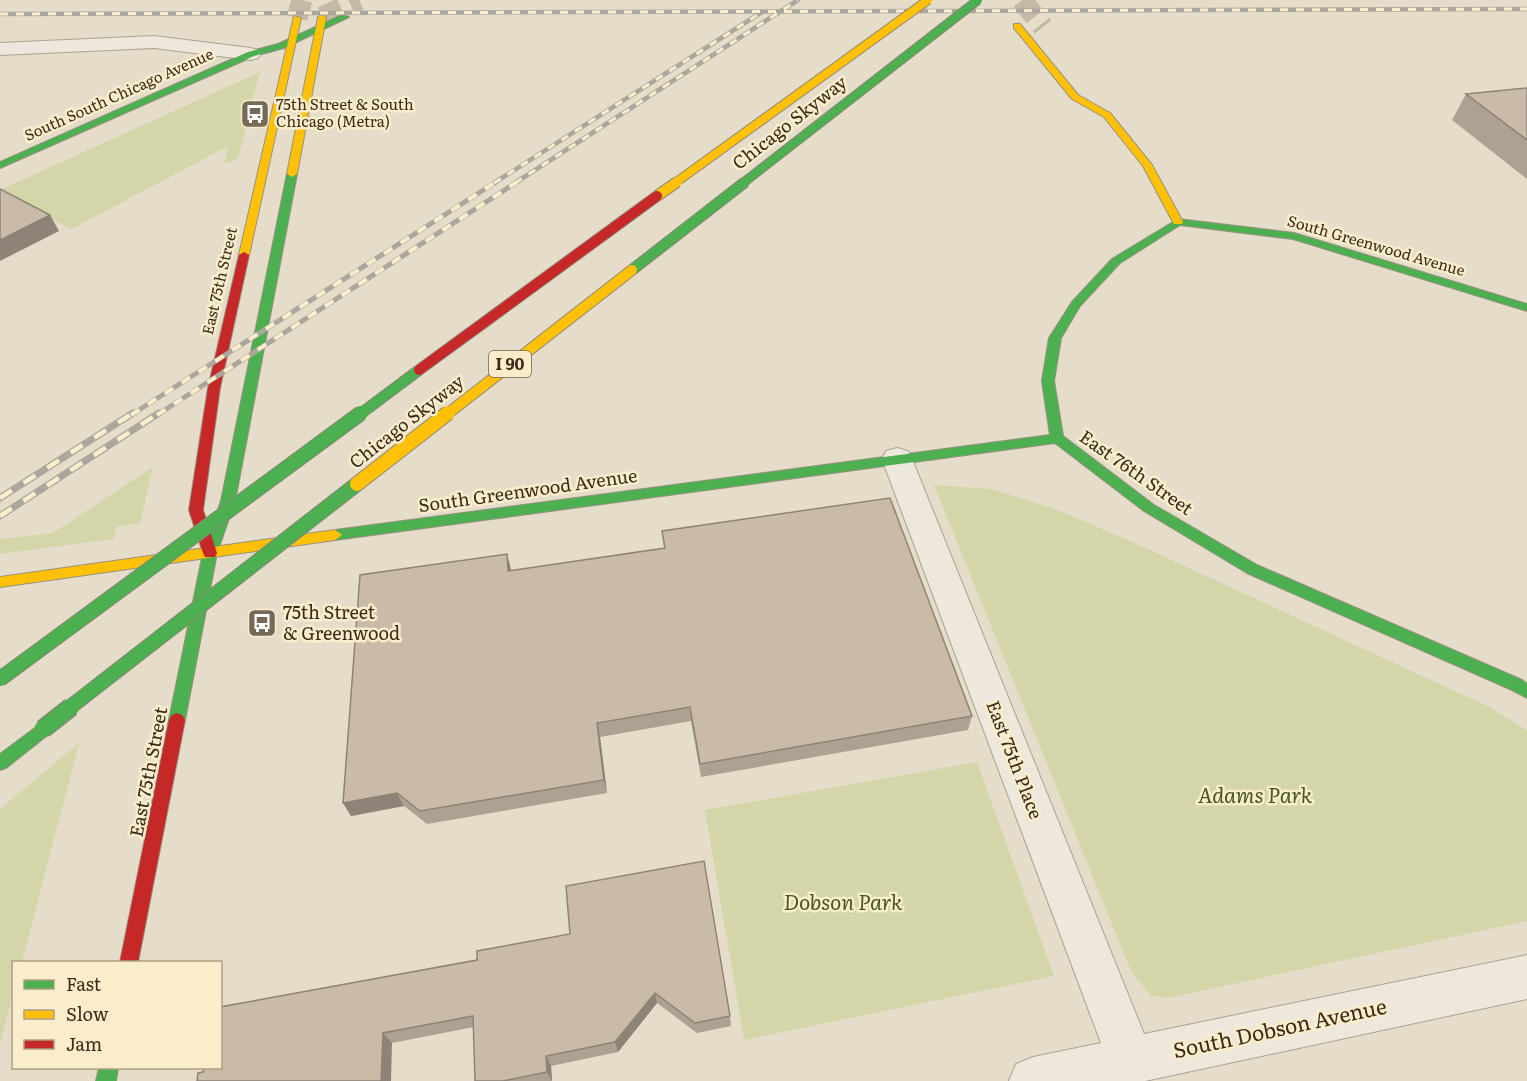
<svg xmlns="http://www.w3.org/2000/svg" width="1527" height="1081" font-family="Literata,serif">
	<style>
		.green { fill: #d4d6a9 }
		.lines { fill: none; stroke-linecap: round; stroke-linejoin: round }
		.secondary-tunnel { stroke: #c3b9a6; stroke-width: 21; stroke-dasharray: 21 10; stroke-linecap: butt }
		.street-casing { stroke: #aaa293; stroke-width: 2 }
		.fast-casing { stroke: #999182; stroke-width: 2 }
		.slow-casing { stroke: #999182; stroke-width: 2 }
		.jam-casing { stroke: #999182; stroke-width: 2 }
		.street { fill: #ede8db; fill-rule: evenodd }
		.fast { fill: #4caf50; fill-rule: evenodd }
		.slow { fill: #ffc107; fill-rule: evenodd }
		.jam { fill: #c62828; fill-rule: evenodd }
		.rail-far2-casing { stroke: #aba79c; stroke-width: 4.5 }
		.rail-far1-casing { stroke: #aba79c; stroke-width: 5 }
		.rail-casing { stroke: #aba79c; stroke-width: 7 }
		.rail-far2 { stroke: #f9edcc; stroke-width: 3; stroke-dasharray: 8; stroke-linecap: butt }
		.rail-far1 { stroke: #f9edcc; stroke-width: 4; stroke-dasharray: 10; stroke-linecap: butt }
		.rail { stroke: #f9edcc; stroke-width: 4.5; stroke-dasharray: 14; stroke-linecap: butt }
		.fast-bridge-far3-casing { stroke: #8f8779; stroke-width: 10; stroke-linecap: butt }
		.fast-bridge-far2-casing { stroke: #8f8779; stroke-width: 12; stroke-linecap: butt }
		.fast-bridge-far1-casing { stroke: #8f8779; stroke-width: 16; stroke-linecap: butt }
		.fast-bridge-casing { stroke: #8f8779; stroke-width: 20; stroke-linecap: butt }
		.slow-bridge-far2-casing { stroke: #8f8779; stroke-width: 10; stroke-linecap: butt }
		.slow-bridge-far1-casing { stroke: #8f8779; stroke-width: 12; stroke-linecap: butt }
		.slow-bridge-casing { stroke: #8f8779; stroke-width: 16; stroke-linecap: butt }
		.jam-bridge-casing { stroke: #8f8779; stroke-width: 12; stroke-linecap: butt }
		.fast-bridge-far3 { stroke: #4caf50; stroke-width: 8 }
		.fast-bridge-far2 { stroke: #4caf50; stroke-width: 10 }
		.fast-bridge-far1 { stroke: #4caf50; stroke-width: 14 }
		.fast-bridge { stroke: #4caf50; stroke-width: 17 }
		.slow-bridge-far2 { stroke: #ffc107; stroke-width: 8 }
		.slow-bridge-far1 { stroke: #ffc107; stroke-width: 10 }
		.slow-bridge { stroke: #ffc107; stroke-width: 14 }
		.jam-bridge { stroke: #c62828; stroke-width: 10 }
		.wall { fill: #aea191 }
		.shaded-wall { fill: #8d8376 }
		.building { fill: #cabba9; stroke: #8d8376; stroke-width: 1.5 }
		.labels { text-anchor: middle; stroke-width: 5; stroke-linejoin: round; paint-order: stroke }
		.far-street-label { font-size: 15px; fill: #392a1a; stroke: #f9edcc }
		.far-poi-label { font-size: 15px; fill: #392a1a; stroke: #f9edcc; text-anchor: start }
		.shield { fill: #f9edcc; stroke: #73644f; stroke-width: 1.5 }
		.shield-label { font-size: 16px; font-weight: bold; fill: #392a1a }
		.street-label { font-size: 18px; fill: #392a1a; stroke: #f9edcc }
		.poi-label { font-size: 18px; fill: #392a1a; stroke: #f9edcc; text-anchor: start }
		.near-park-label { font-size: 21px; font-style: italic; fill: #47571f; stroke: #f9edcc }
		.near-street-label { font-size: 21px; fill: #392a1a; stroke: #f9edcc }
	</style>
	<rect width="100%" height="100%" fill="#e5ddc9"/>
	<g class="green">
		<path d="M260,72L238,159L224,164L228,146L72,229L0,193V190Z"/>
		<path d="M153,467L140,523L116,527L114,539L0,554V539L53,533Z"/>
		<path d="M934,485L991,489L1053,508L1135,543L1487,706L1527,730V921L1168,998L1151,996L1131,971Z"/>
		<path d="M79,743L22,962H14L13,994L0,1045V809Z"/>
		<path d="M977,762L1054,976L744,1040L705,810Z"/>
	</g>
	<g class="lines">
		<g class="secondary-tunnel">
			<path d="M1022,0L1043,27"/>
			<path d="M322,17L359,0"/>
			<path d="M297,18L302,0"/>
		</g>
		<g class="street-casing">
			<g id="street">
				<path d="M154,36L251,48L258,50L261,54L258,58L251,60L154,48L0,55V43Z"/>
				<path d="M897,448L908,451L912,459L1144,1034L1527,955V999L1145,1081H1009L1016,1064L1033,1057L1101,1043L882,459L886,451Z"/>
			</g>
		</g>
		<g class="fast-casing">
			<g id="fast">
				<path d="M342,15L349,17L284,48L254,56L0,168V162L248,52L278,44Z"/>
				<path d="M292,171L297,174L235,501L217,553L185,720L182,725L177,727L172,725L169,720L203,553L221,501L287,174Z"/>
				<path d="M1178,219L1294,233L1527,304V311L1293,239L1180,225L1120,263L1080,306L1061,338L1054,381L1063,436L1154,505L1257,565L1522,680L1527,684V698L1512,690L1247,573L1144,511L1055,443L335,540L328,535L335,530L1050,435L1042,381L1049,338L1072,302L1112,259Z"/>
				<path d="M43,722L49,724L51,729L49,734L6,768L0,770V754Z"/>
				<path d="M99,1068H118L116,1081H96Z"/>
			</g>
		</g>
		<g class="slow-casing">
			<g id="slow">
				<path d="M322,15L326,17L297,174L292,177L287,174L318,17Z"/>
				<path d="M294,16L301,18L249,255L244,258L239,255Z"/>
				<path d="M1014,24H1020L1078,95L1110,113L1152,165L1183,222L1182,224H1174L1143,166L1104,117L1072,99L1014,28Z"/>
				<path d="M335,530L342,535L335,540L0,587V577Z"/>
			</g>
		</g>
		<g class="jam-casing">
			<g id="jam">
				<path d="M244,252L249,255L220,388L203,510L217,553L215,557H205L203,553L189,510L208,388L239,255Z"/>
				<path d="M177,713L182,715L185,720L138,962H120L169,720L172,715Z"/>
			</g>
		</g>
		<use href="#street" class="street"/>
		<use href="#fast" class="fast"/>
		<use href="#slow" class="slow"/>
		<use href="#jam" class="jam"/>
		<g class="rail-far2-casing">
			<g id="rail-far2">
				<path d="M0,14L1527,9"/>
				<path d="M494,183L762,12"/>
				<path d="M515,183L798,0"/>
			</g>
		</g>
		<g class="rail-far1-casing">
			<g id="rail-far1">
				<path d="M131,415L496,182"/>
				<path d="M157,415L517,182"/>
			</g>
		</g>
		<g class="rail-casing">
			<g id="rail">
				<path d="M0,498L133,413"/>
				<path d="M0,516L159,413"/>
			</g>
		</g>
		<use href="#rail-far2" class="rail-far2"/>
		<use href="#rail-far1" class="rail-far1"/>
		<use href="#rail" class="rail"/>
		<g class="fast-bridge-far3-casing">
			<path id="fast-bridge-far3" d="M743,183L978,0"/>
		</g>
		<g class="fast-bridge-far2-casing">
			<g id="fast-bridge-far2">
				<path d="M632,270L745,182"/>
				<path d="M359,415L419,370"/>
			</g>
		</g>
		<g class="fast-bridge-far1-casing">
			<g id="fast-bridge-far1">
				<path d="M0,679L361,413"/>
				<path d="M69,708L357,484"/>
			</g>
		</g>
		<g class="fast-bridge-casing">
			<path id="fast-bridge" d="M43,729L71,707"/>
		</g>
		<g class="slow-bridge-far2-casing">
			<path id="slow-bridge-far2" d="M675,183L928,0"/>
		</g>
		<g class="slow-bridge-far1-casing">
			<g id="slow-bridge-far1">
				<path d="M657,196L677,182"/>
				<path d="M446,415L632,270"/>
			</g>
		</g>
		<g class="slow-bridge-casing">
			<path id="slow-bridge" d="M357,484L448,413"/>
		</g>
		<g class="jam-bridge-casing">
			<path id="jam-bridge" d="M419,370L657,196"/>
		</g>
		<use href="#fast-bridge-far3" class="fast-bridge-far3"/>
		<use href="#fast-bridge-far2" class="fast-bridge-far2"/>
		<use href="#fast-bridge-far1" class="fast-bridge-far1"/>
		<use href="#fast-bridge" class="fast-bridge"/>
		<use href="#slow-bridge-far2" class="slow-bridge-far2"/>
		<use href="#slow-bridge-far1" class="slow-bridge-far1"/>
		<use href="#slow-bridge" class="slow-bridge"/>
		<use href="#jam-bridge" class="jam-bridge"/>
	</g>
	<g class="wall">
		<path d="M1527,88V179L1452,120L1466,94Z"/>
		<path d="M662,531L972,716L968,730L701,777L691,721L600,737L607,793L427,824L404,806L351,816L343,803L511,569V571L664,548Z"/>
		<path d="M570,934L730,1016L731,1026L697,1033L657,1003L618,1052L551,1066L552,1081H475L474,1027L392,1043L203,1072L477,960Z"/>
	</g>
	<g class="shaded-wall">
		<path d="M50,215L59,231L0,261V240Z"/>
		<path d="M507,554L511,569L512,586L508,571Z"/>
		<path d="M597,723L600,737L607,793L604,780Z"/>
		<path d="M397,793L404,806L351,816L343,803Z"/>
		<path d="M655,993L657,1003L618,1052L615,1042Z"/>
		<path d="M383,1033L392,1043L391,1081H381Z"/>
		<path d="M546,1056L551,1066L552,1081L547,1072Z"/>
	</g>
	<g class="building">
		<path d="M1527,88V140L1466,94Z"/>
		<path d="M0,189L50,215L0,240Z"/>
		<path d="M890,498L972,716L700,764L690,707L597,723L604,780L420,811L397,793L343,803L360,575L507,554L508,571L665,548L662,531Z"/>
		<path d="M704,861L730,1016L695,1023L655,993L615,1042L546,1056L547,1072L503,1081H475L473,1016L383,1033L381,1081H197L198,1073L203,1072L204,1068H220V1007L477,960V951L570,934L566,886Z"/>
	</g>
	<defs>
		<g id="bus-square" transform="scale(1.5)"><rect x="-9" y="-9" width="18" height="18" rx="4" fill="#756957" stroke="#f9edcc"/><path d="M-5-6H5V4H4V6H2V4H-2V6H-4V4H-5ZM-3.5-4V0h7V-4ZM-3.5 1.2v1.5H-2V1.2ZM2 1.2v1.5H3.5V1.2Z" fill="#fff"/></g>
	</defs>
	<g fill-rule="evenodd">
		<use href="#bus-square" x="255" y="114"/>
		<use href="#bus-square" x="262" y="623"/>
	</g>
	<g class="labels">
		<g class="far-street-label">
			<text transform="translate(119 95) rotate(-24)" y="5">South South Chicago Avenue</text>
			<text transform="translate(1376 246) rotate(16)" y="5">South Greenwood Avenue</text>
			<text transform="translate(220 281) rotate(-77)" y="5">East 75th Street</text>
		</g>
		<g class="far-poi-label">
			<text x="276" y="110">75th Street &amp; South<tspan x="276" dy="17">Chicago (Metra)</tspan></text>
		</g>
		<rect class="shield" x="489" y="351" width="42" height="26" rx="4.5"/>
		<g class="shield-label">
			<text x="510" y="370">I 90</text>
		</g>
		<g class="street-label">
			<text transform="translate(790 123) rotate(-38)" y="6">Chicago Skyway</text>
			<text transform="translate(407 422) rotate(-38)" y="6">Chicago Skyway</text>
			<text transform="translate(1136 473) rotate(35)" y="6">East 76th Street</text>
			<text transform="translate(528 491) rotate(-8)" y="6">South Greenwood Avenue</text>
			<text transform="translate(1014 760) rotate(69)" y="6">East 75th Place</text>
			<text transform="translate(149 772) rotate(-79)" y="6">East 75th Street</text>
		</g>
		<g class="poi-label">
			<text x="283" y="619">75th Street<tspan x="283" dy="21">&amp; Greenwood</tspan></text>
		</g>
		<g class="near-park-label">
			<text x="1255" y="803">Adams Park</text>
			<text x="843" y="910">Dobson Park</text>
		</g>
		<g class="near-street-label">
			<text transform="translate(1280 1029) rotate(-12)" y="7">South Dobson Avenue</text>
		</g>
	</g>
	<rect x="12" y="961" width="210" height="108" fill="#f9edcc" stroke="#ac9f85" stroke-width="1.5"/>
	<rect x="24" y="980" width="30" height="9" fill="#4caf50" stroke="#ac9f85" stroke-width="1.5"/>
	<text x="66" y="991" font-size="18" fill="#392a1a">Fast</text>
	<rect x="24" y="1010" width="30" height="9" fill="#ffc107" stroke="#ac9f85" stroke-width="1.5"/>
	<text x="66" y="1021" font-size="18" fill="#392a1a">Slow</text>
	<rect x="24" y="1040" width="30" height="9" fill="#c62828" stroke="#ac9f85" stroke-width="1.5"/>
	<text x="66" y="1051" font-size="18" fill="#392a1a">Jam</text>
</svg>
